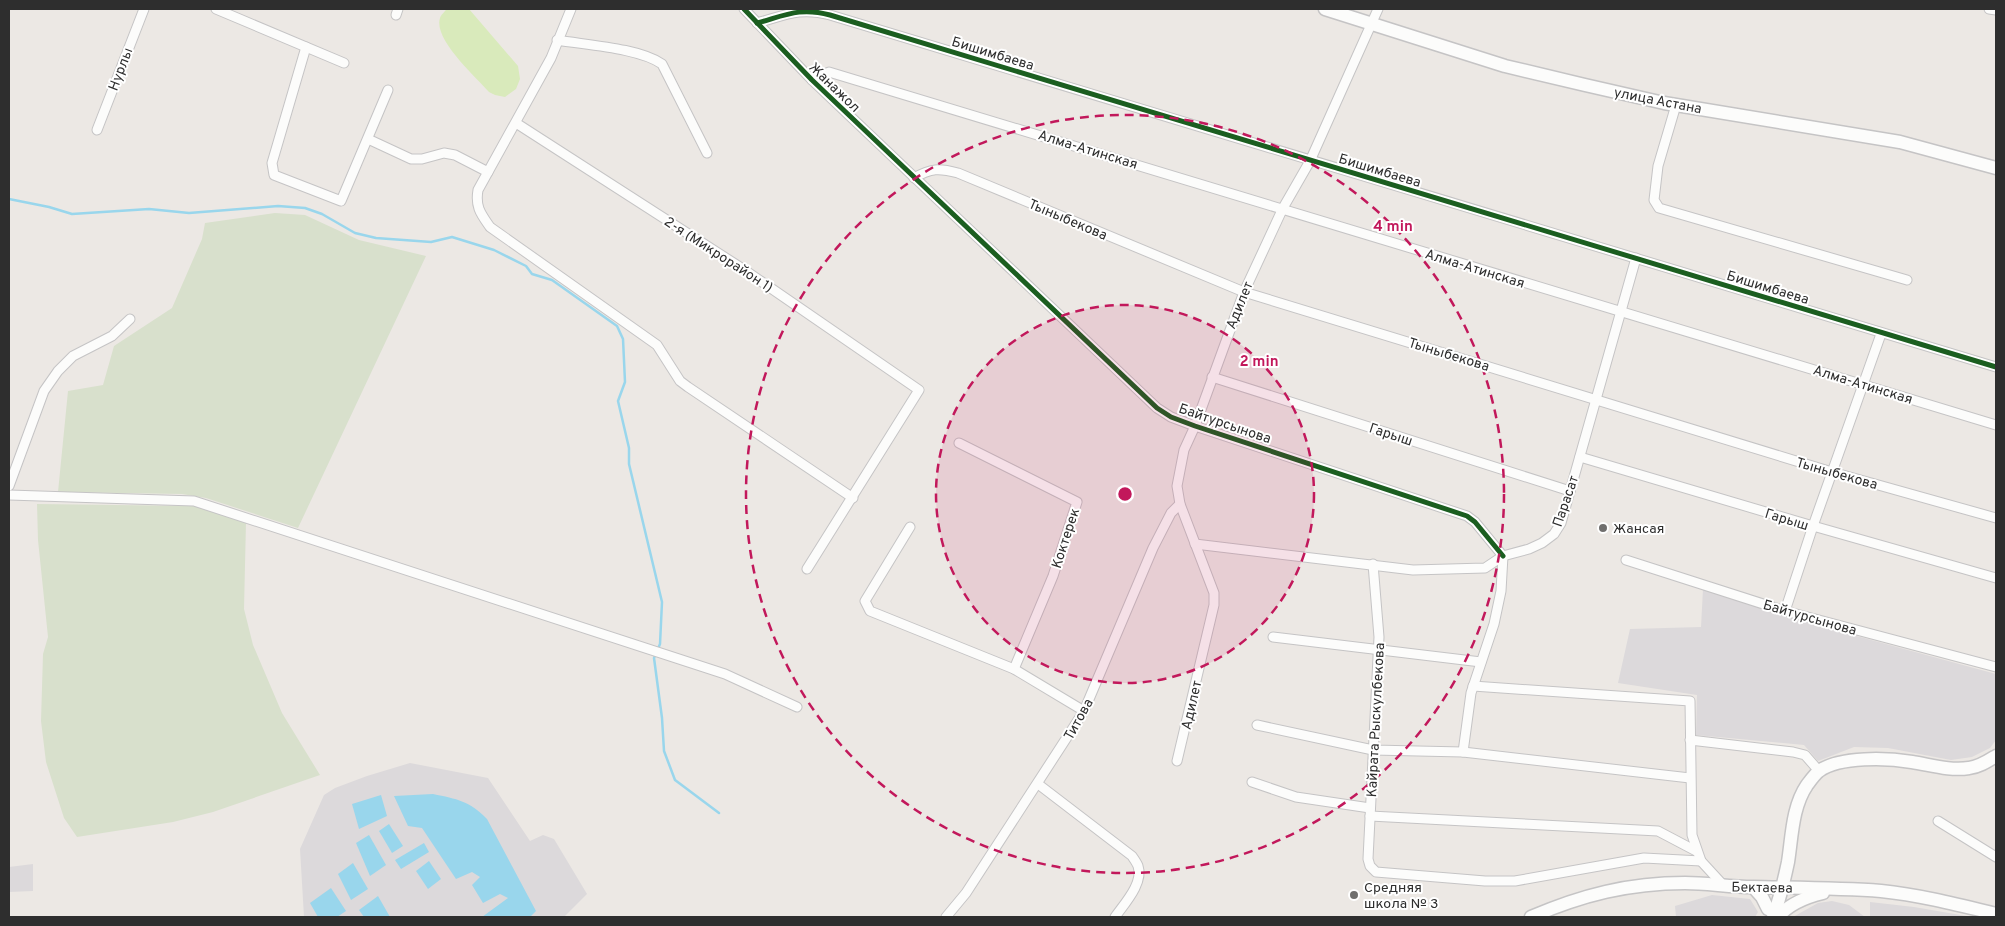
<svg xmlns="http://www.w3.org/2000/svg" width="2005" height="926" font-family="Overpass,sans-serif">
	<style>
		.industrial { fill: #dcd9db }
		.cemetery { fill: #d8e0cc }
		.pitch { fill: #d9eabb }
		.water { fill: #99d6ec }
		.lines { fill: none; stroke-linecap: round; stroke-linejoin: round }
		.stream { stroke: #99d6ec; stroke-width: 2.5 }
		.street-casing { stroke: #c5c4c5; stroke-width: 11 }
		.secondary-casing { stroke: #c5c4c5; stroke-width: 15 }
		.street { stroke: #fcfcfb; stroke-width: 9 }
		.secondary { stroke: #fcfcfb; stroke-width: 12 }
		.cycleway-casing { stroke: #fff; stroke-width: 8 }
		.cycleway { stroke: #1b5e20; stroke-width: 5 }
		.ring { fill: none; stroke: #c2185b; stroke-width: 2.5; stroke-dasharray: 9 6 }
		.poi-dot { fill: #706f6e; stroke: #fff; stroke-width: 2 }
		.labels { text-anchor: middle; stroke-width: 4; stroke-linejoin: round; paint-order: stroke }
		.street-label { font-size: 14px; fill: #2e2e2e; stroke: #fff }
		.poi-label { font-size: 14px; fill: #2e2e2e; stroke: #fff; text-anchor: start }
		.centre { fill: #c2185b; stroke: #fff; stroke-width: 2.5 }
		.ring-label { font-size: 15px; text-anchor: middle; font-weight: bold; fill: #c2185b; stroke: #fff; stroke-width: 4; stroke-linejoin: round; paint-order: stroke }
	</style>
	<rect width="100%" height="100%" fill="#ece8e4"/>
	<g class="industrial">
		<path d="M1703,589L1809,623L1996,674V740L1990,748L1972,757L1951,760L1888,748L1854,747L1818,761L1804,745L1696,735L1697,695L1618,683L1630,629L1701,627Z"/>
		<path d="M410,763L488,778L530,841L543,835L554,839L587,894L564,917H304L300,849L324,795L335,788L367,776Z"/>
		<path d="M33,864V891L9,892V867Z"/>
		<path d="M1712,895L1750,899L1758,912L1755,917H1676L1675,906Z"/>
		<path d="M1832,901L1849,905L1865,917H1793L1818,903Z"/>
		<path d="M1870,902L1914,907L1972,917H1870Z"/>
	</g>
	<g class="cemetery">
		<path d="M275,213L305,215L359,240L426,256L298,528L206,498L182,494L58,492L68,391L103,385L114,346L172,308L202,239L205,223Z"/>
		<path d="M37,504L193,506L246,522L244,609L253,645L282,713L320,775L213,812L173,822L77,837L64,818L46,762L41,721L43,654L48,637L38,540Z"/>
	</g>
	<path class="pitch" d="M447,9H469L518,66L520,79L516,89L505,97L495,95L489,92C476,77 433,39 440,18C441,15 445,11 447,9Z"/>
	<g class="water">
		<path d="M433,794C457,799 470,801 487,819L536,911L530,917H482L508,898L500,894L483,903L472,885L480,877L472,872L456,879L422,828L408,826L394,796Z"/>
		<path d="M381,795L387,816L359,829L352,804Z"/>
		<path d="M389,824L403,846L392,853L379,831Z"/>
		<path d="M369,835L386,865L370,876L356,843Z"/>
		<path d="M424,843L429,852L401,869L395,860Z"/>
		<path d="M429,861L441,879L428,889L416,871Z"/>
		<path d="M353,863L368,889L351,900L338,874Z"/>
		<path d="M331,888L346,911L337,917H318L310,903Z"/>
		<path d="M378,896L390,917H364L359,910Z"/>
	</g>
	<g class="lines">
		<path class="stream" d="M9,199L49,207L72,214L149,209L189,213L278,206L305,208L322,214L355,233L376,238L431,242L452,237L494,250L526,266L532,274L552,280L617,326L623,339L625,382L618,401L629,448V464L662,602L660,644L654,658L662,718L664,751L675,780L719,813"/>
		<g class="street-casing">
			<g id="street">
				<path d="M216,9L344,63"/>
				<path d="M571,9L551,58L478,190C475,207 481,214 490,227L657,345L680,381L688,387L853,498"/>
				<path d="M744,9L812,80L1157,408L1171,417L1195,426L1467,516L1475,522L1503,556"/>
				<path d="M1989,9L1996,10"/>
				<path d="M396,15L398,9"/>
				<path d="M757,23C786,15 800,7 830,15L1996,367"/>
				<path d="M557,40C586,45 639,48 662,64L707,153"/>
				<path d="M306,47L272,163L274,175L341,201L388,90"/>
				<path d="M812,80L829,72L1996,425"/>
				<path d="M1676,105L1658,166L1654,200L1659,208L1907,280"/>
				<path d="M516,123L746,271L919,390L807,569"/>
				<path d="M97,130L144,9"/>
				<path d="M368,139L411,159H422L444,153L455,155L488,172"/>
				<path d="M914,178C931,168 939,168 958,173L1244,292L1832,472L1996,518"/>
				<path d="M1212,377L1570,491"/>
				<path d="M959,443L1077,502L1053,576L1014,669"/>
				<path d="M1580,457L1813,526L1996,578"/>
				<path d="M9,486L44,391L58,371L73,356L112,336L130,319"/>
				<path d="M9,495L194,501L725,674L797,707"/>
				<path d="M910,527L865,601L870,611L1014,669L1084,711"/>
				<path d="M1195,544L1413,570L1485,568L1503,556L1529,549L1542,543L1554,534L1561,523L1636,258"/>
				<path d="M1626,560L1785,611L1996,667"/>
				<path d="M1373,564L1379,637L1368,859L1370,866L1376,872L1485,881H1515L1644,858L1701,861"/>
				<path d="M1785,611L1813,526L1881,334"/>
				<path d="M1273,637L1481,662"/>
				<path d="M1473,686L1690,701L1692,835L1701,861L1724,886"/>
				<path d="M1257,725L1373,750L1463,752L1690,778"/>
				<path d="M1690,740L1793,752L1805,755L1819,771"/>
				<path d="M1463,752L1471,693L1494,624L1501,591L1503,556"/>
				<path d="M1177,761L1214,605V593L1180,504L1177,486L1184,450L1195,426L1244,292L1283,208L1310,161L1378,9"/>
				<path d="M1252,782L1296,797L1370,808"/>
				<path d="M1038,784L1132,856C1134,859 1137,863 1138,866C1144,883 1124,904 1115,917"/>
				<path d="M1370,816L1658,831L1696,851"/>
				<path d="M1938,821L1996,857"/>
				<path d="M946,917L966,893L1084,711L1153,548L1171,513L1180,504"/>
			</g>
		</g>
		<g class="secondary-casing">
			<g id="secondary">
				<path d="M1325,9L1505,66L1585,85L1664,103L1900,142L1996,168"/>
				<path d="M1754,888L1762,897L1768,909"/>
				<path d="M1531,917C1582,895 1629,883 1685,883C1707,883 1730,887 1753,887C1796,888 1838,888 1881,891C1920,895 1959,905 1996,914"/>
				<path d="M1773,917C1780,899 1784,881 1788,862C1792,837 1792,807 1807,785C1810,781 1815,774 1819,771C1840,756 1888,758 1912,762C1931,765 1950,771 1969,768C1979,767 1988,761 1996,756"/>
				<path d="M1778,917C1790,903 1806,897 1823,893"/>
			</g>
		</g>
		<use href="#street" class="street"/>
		<use href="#secondary" class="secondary"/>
		<g class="cycleway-casing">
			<g id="cycleway">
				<path d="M744,9L812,80L1157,408L1171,417L1195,426L1467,516L1475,522L1503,556"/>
				<path d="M757,23C786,15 800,7 830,15L1996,367"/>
			</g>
		</g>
		<use href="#cycleway" class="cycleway"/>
	</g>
	<circle cx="1125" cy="494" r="189" fill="#c2185b" fill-opacity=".12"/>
	<g class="ring">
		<circle cx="1125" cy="494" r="189"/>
		<circle cx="1125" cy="494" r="379"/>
	</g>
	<g class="poi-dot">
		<circle cx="1603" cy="528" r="5"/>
		<circle cx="1354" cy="895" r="5"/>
	</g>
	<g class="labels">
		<g class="street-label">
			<text transform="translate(993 53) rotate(17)" y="5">Бишимбаева</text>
			<text transform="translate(120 69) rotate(-69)" y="5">Нурлы</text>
			<text transform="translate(835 87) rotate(44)" y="5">Жанажол</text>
			<text transform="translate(1658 100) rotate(11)" y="5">улица Астана</text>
			<text transform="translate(1088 149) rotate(17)" y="5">Алма-Атинская</text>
			<text transform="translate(1380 170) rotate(17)" y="5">Бишимбаева</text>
			<text transform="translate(1068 219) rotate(23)" y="5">Тыныбекова</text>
			<text transform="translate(719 254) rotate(33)" y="5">2-я (Микрорайон 1)</text>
			<text transform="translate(1475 268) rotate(17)" y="5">Алма-Атинская</text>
			<text transform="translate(1768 287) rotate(17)" y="5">Бишимбаева</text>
			<text transform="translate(1239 305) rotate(-68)" y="5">Адилет</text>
			<text transform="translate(1449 354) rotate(17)" y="5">Тыныбекова</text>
			<text transform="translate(1863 384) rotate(17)" y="5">Алма-Атинская</text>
			<text transform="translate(1225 423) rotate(19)" y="5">Байтурсынова</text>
			<text transform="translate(1391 434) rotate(18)" y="5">Гарыш</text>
			<text transform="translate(1837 473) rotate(16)" y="5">Тыныбекова</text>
			<text transform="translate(1565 501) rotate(-71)" y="5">Парасат</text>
			<text transform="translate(1787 519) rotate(17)" y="5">Гарыш</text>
			<text transform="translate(1065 538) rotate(-72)" y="5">Коктерек</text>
			<text transform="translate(1810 617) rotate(16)" y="5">Байтурсынова</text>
			<text transform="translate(1191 705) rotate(-77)" y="5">Адилет</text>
			<text transform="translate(1078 719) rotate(-61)" y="5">Титова</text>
			<text transform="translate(1375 720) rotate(-87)" y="5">Кайрата Рыскулбекова</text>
			<text transform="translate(1762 887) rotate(1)" y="5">Бектаева</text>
		</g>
		<g class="poi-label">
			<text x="1613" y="533">Жансая</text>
			<text x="1364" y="892">Средняя<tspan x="1364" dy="16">школа № 3</tspan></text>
		</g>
	</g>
	<circle cx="1125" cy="494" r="8" class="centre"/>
	<g class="ring-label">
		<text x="1393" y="231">4 min</text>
		<text x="1259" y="366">2 min</text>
	</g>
	<rect width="2005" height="926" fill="none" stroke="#2e2e2e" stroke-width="20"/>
</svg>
